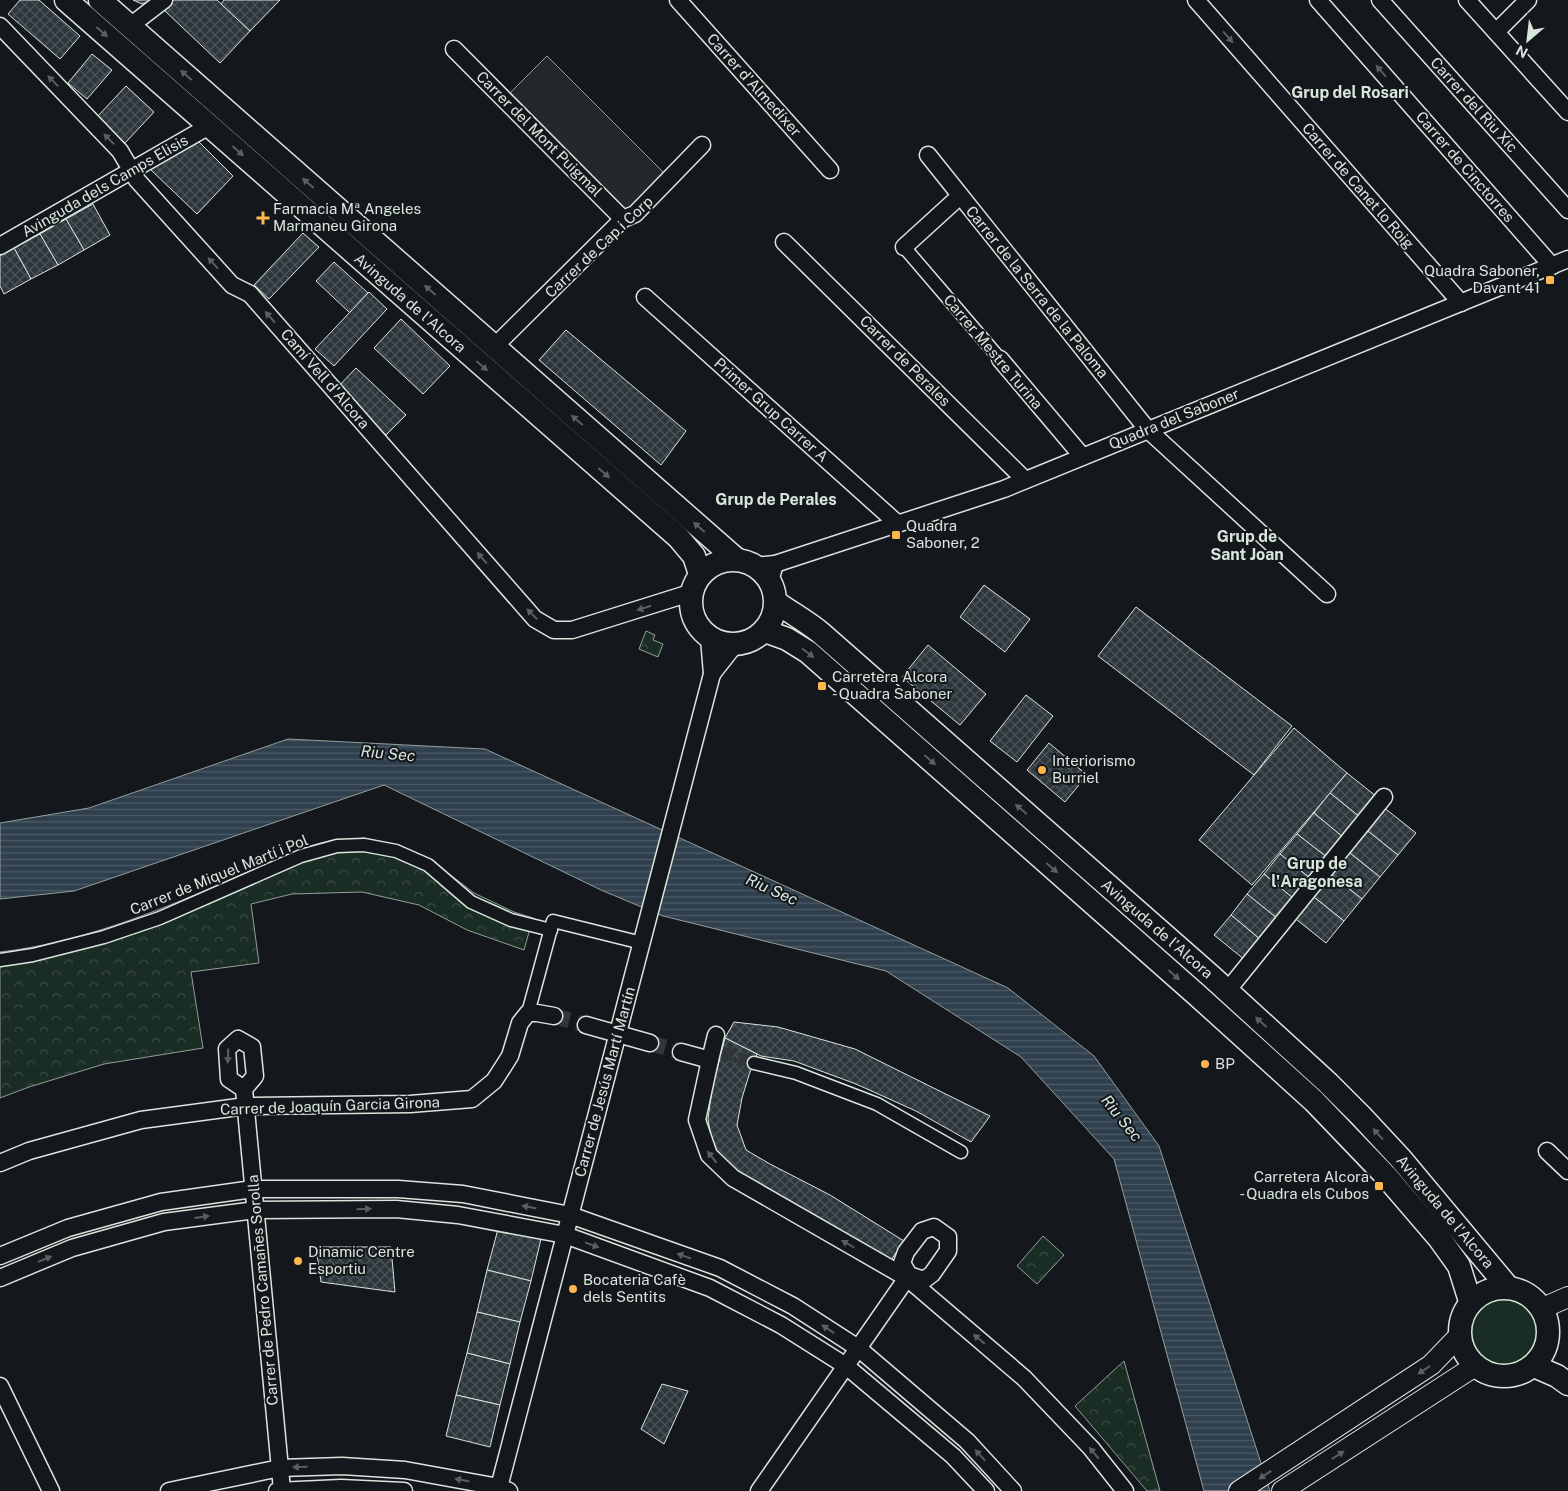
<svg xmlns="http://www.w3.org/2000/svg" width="1568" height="1491" font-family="'Public Sans',sans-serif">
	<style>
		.grass { fill: #1a2d24; stroke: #939e99 }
		.forest { fill: url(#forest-crowns); stroke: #939e99 }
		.parking { fill: #24282b; stroke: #939e99 }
		.water { fill: url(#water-rules); stroke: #939e99 }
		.building { fill: url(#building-cross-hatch); stroke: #d8e6dc }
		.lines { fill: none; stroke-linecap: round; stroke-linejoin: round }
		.pedestrian-tunnel { stroke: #313739; stroke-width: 12; stroke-dasharray: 12 6; stroke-linecap: butt }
		.minor-tunnel { stroke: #313739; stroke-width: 16; stroke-dasharray: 16 8; stroke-linecap: butt }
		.pedestrian-casing { stroke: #d8e6dc; stroke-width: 15 }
		.minor-casing { stroke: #d8e6dc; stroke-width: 19 }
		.tertiary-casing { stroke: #d8e6dc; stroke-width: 22 }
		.secondary-casing { stroke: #d8e6dc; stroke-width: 25 }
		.pedestrian { stroke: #14181c; stroke-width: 12 }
		.minor { stroke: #14181c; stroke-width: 16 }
		.tertiary { stroke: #14181c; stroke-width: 20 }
		.secondary { stroke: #14181c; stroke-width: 22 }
		.oneway { fill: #59605f }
		.poi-dot { fill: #ffb74d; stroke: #14181c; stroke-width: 2 }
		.labels { text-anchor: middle; stroke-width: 4; stroke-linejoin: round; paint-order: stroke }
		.street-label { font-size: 15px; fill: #d8e6dc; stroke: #14181c }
		.poi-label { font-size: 15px; fill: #d8e6dc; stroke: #14181c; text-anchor: start }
		.neighbourhood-label { font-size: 16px; font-weight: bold; fill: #d8e6dc; stroke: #14181c }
		.water-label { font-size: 16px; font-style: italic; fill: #d8e6dc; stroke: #14181c }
	</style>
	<defs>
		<pattern id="forest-crowns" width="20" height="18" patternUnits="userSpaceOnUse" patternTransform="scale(1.25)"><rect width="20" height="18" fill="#1a2d24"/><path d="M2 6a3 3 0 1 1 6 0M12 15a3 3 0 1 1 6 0" fill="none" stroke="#3b4b43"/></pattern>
		<pattern id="water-rules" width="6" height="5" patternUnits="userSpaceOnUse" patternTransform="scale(1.25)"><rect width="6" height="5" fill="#2f3f4d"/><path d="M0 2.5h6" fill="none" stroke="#4c5b66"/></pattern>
		<pattern id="building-cross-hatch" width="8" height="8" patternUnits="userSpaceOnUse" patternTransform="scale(1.25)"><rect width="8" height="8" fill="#2c363c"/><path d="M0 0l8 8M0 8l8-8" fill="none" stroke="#4a5358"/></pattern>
	</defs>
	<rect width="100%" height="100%" fill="#14181c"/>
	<circle class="grass" cx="1503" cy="1331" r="34"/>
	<g class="forest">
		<path d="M646,631L655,635L653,640L663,644L658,657L639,649Z"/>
		<path d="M365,838L399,845L431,860L474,893L514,912L533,918L524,950L467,930L419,905L362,892L292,894L251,904L259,963L191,972L203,1048L104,1064L29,1087L0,1098V952C78,943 150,914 221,884C257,869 297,846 335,840C345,839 355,839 365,838Z"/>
		<path d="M1043,1236L1064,1255L1037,1284L1017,1266Z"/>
		<path d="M1124,1361L1160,1491H1147L1075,1406Z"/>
	</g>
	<path class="parking" d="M547,56L666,175L629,213L509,94Z"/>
	<path class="water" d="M288,739L485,749L1008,988L1094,1056L1159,1146L1270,1491H1204L1114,1159L1021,1057L886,971L663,916L601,890L384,785L74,891L0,899V823L89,808Z"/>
	<g class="building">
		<path d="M20,0H39L80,36L60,59L8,14Z"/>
		<path d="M133,0H151L142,4Z"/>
		<path d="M173,0H217L250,31L220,63L164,10Z"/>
		<path d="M224,0H280L250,31L221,4Z"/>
		<path d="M92,54L112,70L87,99L68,83Z"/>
		<path d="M126,86L154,112L125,143L97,117Z"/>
		<path d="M199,142L233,176L197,214L150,169Z"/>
		<path d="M93,204L110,235L84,250L66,219Z"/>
		<path d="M66,219L84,250L58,265L40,234Z"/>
		<path d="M303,233L319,247L269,299L254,285Z"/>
		<path d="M40,234L58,265L31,279L14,248Z"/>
		<path d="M14,248L31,279L4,294L0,286V256Z"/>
		<path d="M334,262L368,293L350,313L316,281Z"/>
		<path d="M369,292L387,309L334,366L315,349Z"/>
		<path d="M401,319L450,366L423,394L374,348Z"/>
		<path d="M566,330L686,431L661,465L539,360Z"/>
		<path d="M356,368L406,415L386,435L337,388Z"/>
		<path d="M984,585L1030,619L1005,652L960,617Z"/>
		<path d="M1136,607L1292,726L1254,775L1098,656Z"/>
		<path d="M928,645L986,694L960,725L902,677Z"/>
		<path d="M1026,695L1053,716L1017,762L990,741Z"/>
		<path d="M1294,728L1347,773L1252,885L1199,840Z"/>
		<path d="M1049,743L1087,775L1065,802L1027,770Z"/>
		<path d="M1347,773L1377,797L1361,818L1330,793Z"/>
		<path d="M1330,793L1361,818L1344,838L1314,813Z"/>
		<path d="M1382,806L1416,833L1398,855L1364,828Z"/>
		<path d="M1314,813L1344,838L1328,858L1297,834Z"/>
		<path d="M1364,828L1398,855L1380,877L1346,850Z"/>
		<path d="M1297,834L1328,858L1311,879L1280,854Z"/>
		<path d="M1346,850L1380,877L1362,899L1328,872Z"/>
		<path d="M1280,854L1311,879L1294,899L1264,874Z"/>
		<path d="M1328,872L1362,899L1344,921L1310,894Z"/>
		<path d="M1264,874L1294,899L1278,919L1247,894Z"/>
		<path d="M1247,894L1278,919L1261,940L1231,915Z"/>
		<path d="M1310,894L1344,921L1326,943L1292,916Z"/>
		<path d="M1231,915L1261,940L1245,960L1214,935Z"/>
		<path d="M734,1022L778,1027L855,1049L990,1116L971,1142L916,1111L856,1084L794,1061L761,1056L725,1038Z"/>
		<path d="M725,1038L757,1054L749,1075L742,1098L737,1125L746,1150L770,1164L830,1195L904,1241L889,1263L724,1165L712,1143L708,1119L712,1089Z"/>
		<path d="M498,1229L541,1239L531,1281L487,1270Z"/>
		<path d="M316,1247H391L395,1292L321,1282Z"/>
		<path d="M487,1270L531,1281L520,1322L477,1312Z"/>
		<path d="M477,1312L520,1322L510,1364L467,1353Z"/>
		<path d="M467,1353L510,1364L500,1405L456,1395Z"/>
		<path d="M662,1384L688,1391L664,1444L641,1429Z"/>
		<path d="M456,1395L500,1405L490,1447L446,1436Z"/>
	</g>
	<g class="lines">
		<path class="pedestrian-tunnel" d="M722,1052L754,1063"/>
		<g class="minor-tunnel">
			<path d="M554,1016L586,1025"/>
			<path d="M650,1043L681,1052"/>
		</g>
		<g class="pedestrian-casing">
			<g id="pedestrian">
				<path d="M904,247L1000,359"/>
				<path d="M0,960L33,955L104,937L160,918L301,856L337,846L364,845L396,851L428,865L471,902L511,920L551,930"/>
				<path d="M528,1013L553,921L642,943"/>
				<path d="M754,1063L796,1073L877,1104L961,1152"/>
			</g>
		</g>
		<g class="minor-casing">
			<g id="minor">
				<path d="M678,0L830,170"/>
				<path d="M1196,0L1461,303"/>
				<path d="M1318,0L1552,266"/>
				<path d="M1380,0L1568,210"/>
				<path d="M1467,0L1568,112"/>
				<path d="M0,26L120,151L137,180L232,285L250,294L535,619L554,630H572L690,593"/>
				<path d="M130,26L164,0"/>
				<path d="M1496,32L1528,0"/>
				<path d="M454,49L623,219"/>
				<path d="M928,155L1147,429L1327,594"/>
				<path d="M784,242L1025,480"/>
				<path d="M0,246L209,126"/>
				<path d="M904,247L960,196"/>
				<path d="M645,297L898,524"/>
				<path d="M494,347L623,219L635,214L702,145"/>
				<path d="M1000,359L1082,456"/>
				<path d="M755,566L775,564L1004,489L1568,259"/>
				<path d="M770,581L775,564"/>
				<path d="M712,674L734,646"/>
				<path d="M1227,991L1384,797"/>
				<path d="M586,1025L650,1043"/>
				<path d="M716,1035L710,1060L697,1120L709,1155L733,1178L907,1278L1024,1378L1091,1448L1125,1491"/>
				<path d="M681,1052L710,1060"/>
				<path d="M244,1089L229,1079L227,1049L238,1039L252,1047L255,1076L244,1089L282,1490"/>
				<path d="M1547,1151L1568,1171"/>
				<path d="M0,1163L29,1151L141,1120L246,1106L410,1104L472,1099L494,1081L510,1056L520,1023L528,1013H537L554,1016"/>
				<path d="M934,1227L948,1237V1251L932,1274L924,1280L909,1275L902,1263L906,1252L922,1231Z"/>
				<path d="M0,1256L68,1228L161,1202L253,1189H398L463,1194L570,1215L720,1268L793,1306L858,1348L967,1441L1013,1491"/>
				<path d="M0,1278L72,1248L164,1222L256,1210L396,1209L458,1215L565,1235L710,1288L781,1325L846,1366L953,1456L986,1491"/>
				<path d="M0,1386L51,1491"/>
				<path d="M169,1491L280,1468L342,1466L405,1470L499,1487L509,1491"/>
				<path d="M277,1491L341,1488L404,1491"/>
				<path d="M498,1491L712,674L709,638"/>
				<path d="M759,1491L909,1275"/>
			</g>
		</g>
		<g class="tertiary-casing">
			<g id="tertiary">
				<path d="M1543,1308L1568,1297"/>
				<path d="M1239,1491L1431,1365L1459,1336"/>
				<path d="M1282,1491L1475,1366"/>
			</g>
		</g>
		<g class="secondary-casing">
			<g id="secondary">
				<path d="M66,0L678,537L694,556L700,574"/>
				<path d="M100,0L736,559"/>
				<circle cx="733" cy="602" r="42"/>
				<path d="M776,602C791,613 808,622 822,634L1212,977L1328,1083L1361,1116L1401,1159L1507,1286"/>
				<path d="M765,631L787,639L808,652L1197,995L1314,1101L1385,1175L1439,1238L1459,1266L1470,1301"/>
				<circle cx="1504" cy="1332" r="44"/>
				<path d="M1534,1366L1557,1376L1568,1384"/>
			</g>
		</g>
		<use href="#pedestrian" class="pedestrian"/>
		<use href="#minor" class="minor"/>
		<use href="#tertiary" class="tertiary"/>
		<use href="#secondary" class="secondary"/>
	</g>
	<defs><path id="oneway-solid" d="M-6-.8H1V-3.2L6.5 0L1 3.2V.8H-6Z" transform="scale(1.25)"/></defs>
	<g class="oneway">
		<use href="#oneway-solid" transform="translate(102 32) rotate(41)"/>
		<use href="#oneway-solid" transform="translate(1228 37) rotate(49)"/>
		<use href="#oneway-solid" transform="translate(1381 71) rotate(-131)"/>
		<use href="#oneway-solid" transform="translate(186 75) rotate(-139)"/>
		<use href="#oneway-solid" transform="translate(53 81) rotate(-134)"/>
		<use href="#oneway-solid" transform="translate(109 139) rotate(-134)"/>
		<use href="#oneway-solid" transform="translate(238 151) rotate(41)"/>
		<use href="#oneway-solid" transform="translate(308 183) rotate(-139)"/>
		<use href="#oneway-solid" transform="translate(213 263) rotate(-132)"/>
		<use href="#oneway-solid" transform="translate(430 290) rotate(-139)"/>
		<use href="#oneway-solid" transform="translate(270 317) rotate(-131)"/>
		<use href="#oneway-solid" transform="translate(482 366) rotate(41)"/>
		<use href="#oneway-solid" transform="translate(577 420) rotate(-139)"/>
		<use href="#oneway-solid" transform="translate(604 473) rotate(41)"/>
		<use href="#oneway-solid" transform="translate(699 527) rotate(-139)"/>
		<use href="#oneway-solid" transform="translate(482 558) rotate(-131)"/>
		<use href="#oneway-solid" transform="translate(644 608) rotate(163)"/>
		<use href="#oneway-solid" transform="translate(532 614) rotate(-134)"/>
		<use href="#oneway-solid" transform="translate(808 653) rotate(37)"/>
		<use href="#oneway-solid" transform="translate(930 760) rotate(41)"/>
		<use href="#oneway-solid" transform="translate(1021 809) rotate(-139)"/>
		<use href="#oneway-solid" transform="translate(1052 868) rotate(41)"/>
		<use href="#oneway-solid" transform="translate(1174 975) rotate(41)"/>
		<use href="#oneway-solid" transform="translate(1261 1022) rotate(-138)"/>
		<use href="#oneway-solid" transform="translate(228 1056) rotate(92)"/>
		<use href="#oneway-solid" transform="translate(1378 1134) rotate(-132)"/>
		<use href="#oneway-solid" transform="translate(712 1157) rotate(-128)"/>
		<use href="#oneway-solid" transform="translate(529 1207) rotate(-169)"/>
		<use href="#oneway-solid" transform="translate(364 1209) rotate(-1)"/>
		<use href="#oneway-solid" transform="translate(202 1217) rotate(-8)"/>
		<use href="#oneway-solid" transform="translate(848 1244) rotate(-150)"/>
		<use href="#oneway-solid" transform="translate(592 1245) rotate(20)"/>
		<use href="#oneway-solid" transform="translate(684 1256) rotate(-160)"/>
		<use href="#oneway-solid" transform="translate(45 1259) rotate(-22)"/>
		<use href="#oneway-solid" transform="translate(828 1329) rotate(-147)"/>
		<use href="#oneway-solid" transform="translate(979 1339) rotate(-140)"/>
		<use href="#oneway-solid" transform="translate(1424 1370) rotate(146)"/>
		<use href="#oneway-solid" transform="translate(1094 1453) rotate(-130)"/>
		<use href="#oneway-solid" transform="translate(980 1455) rotate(-132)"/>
		<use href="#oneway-solid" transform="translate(1338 1455) rotate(-33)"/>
		<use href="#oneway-solid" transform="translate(300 1467) rotate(178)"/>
		<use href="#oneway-solid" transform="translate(1265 1475) rotate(147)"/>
		<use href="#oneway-solid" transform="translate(462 1480) rotate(-169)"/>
	</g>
	<g class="poi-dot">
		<path d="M260.5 210.5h5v5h5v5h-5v5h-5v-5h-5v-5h5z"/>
		<rect x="1545" y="275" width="10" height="10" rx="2.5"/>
		<rect x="891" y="530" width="10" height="10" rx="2.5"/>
		<rect x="817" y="681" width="10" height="10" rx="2.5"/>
		<circle cx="1042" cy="770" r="5"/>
		<circle cx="1205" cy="1064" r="5"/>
		<rect x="1374" y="1181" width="10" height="10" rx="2.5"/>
		<circle cx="298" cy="1261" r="5"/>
		<circle cx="573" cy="1289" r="5"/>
	</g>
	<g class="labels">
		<g class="street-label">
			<text transform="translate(754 85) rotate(48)" y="5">Carrer d'Almedíxer</text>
			<text transform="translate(1474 105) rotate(48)" y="5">Carrer del Riu Xic</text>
			<text transform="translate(539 134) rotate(45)" y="5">Carrer del Mont Puigmal</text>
			<text transform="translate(1465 167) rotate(49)" y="5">Carrer de Cinctorres</text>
			<text transform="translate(105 186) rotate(-30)" y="5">Avinguda dels Camps Elisis</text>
			<text transform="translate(1358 186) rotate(49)" y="5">Carrer de Canet lo Roig</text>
			<text transform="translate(599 247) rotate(-43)" y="5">Carrer de Cap i Corp</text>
			<text transform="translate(1037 292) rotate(51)" y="5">Carrer de la Serra de la Paloma</text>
			<text transform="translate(410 303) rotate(41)" y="5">Avinguda de l'Alcora</text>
			<text transform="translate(993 352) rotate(50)" y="5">Carrer Mestre Turina</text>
			<text transform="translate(905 361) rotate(45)" y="5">Carrer de Perales</text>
			<text transform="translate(325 379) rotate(49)" y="5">Camí Vell d'Alcora</text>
			<text transform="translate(771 410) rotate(42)" y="5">Primer Grup Carrer A</text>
			<text transform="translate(1174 419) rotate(-22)" y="5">Quadra del Saboner</text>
			<text transform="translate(219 875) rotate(-22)" y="5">Carrer de Miquel Martí i Pol</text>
			<text transform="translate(1157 929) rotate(41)" y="5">Avinguda de l'Alcora</text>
			<text transform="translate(605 1082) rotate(-75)" y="5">Carrer de Jesús Martí Martín</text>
			<text transform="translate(330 1106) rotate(-2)" y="5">Carrer de Joaquín Garcia Girona</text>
			<text transform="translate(1445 1212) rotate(50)" y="5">Avinguda de l'Alcora</text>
			<text transform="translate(263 1290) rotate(-95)" y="5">Carrer de Pedro Camañes Sorolla</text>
		</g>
		<g class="poi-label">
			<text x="273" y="214">Farmacia Mª Angeles<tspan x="273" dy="17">Marmaneu Girona</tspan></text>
			<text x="1540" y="276" text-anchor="end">Quadra Saboner,<tspan x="1540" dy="17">Davant 41</tspan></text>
			<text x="906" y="531">Quadra<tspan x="906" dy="17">Saboner, 2</tspan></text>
			<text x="832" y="682">Carretera Alcora<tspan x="832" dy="17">- Quadra Saboner</tspan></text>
			<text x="1052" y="766">Interiorismo<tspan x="1052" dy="17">Burriel</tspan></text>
			<text x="1215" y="1069">BP</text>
			<text x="1369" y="1182" text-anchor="end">Carretera Alcora<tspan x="1369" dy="17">- Quadra els Cubos</tspan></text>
			<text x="308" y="1257">Dinamic Centre<tspan x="308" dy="17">Esportiu</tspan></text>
			<text x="583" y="1285">Bocateria Cafè<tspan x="583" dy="17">dels Sentits</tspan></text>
		</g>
		<g class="neighbourhood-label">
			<text x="1350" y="98">Grup del Rosari</text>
			<text x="776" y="505">Grup de Perales</text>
			<text x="1247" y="542">Grup de<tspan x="1247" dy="18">Sant Joan</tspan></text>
			<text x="1317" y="869">Grup de<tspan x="1317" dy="18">l'Aragonesa</tspan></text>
		</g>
		<g class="water-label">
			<text transform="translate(388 753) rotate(5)" y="6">Riu Sec</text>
			<text transform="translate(772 889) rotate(24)" y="6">Riu Sec</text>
			<text transform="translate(1122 1118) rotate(51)" y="6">Riu Sec</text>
		</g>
	</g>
	<g transform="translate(1528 40) rotate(208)" stroke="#14181c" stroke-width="4" paint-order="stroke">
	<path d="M0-4L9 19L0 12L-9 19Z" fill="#d8e6dc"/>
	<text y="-8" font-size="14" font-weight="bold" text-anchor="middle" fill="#d8e6dc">N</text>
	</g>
</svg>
